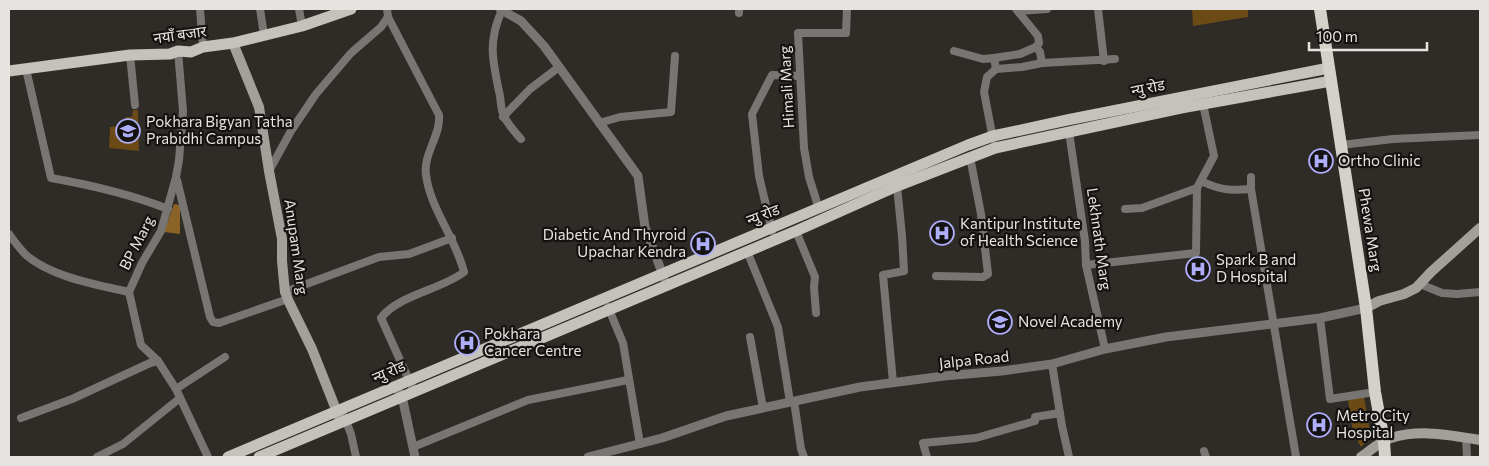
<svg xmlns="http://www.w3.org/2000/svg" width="1489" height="466" font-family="Commissioner,'Noto Sans Devanagari',sans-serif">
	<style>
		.green { fill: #6b4a16 }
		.water { fill: #8c6326 }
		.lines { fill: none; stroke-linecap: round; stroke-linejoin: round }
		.minor { stroke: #787673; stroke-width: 8 }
		.tertiary { stroke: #787673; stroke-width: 9 }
		.secondary { stroke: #a3a09c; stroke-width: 10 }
		.primary { stroke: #c5c1bb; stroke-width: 11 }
		.trunk { stroke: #d4d0ca; stroke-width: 12 }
		.labels { text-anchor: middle; stroke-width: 4.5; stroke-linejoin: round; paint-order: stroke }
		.street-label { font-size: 15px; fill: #e6e3e0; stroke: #151311 }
		.poi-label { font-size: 15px; fill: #e6e3e0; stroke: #151311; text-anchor: start }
	</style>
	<rect width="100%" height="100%" fill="#2f2b26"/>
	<g class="green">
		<path d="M1192,9H1248V17L1193,26Z"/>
		<path d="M133,110H138L139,151L109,148L110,127L119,126V121L124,122L126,117H132Z"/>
		<path d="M1364,397L1371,437L1361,447L1353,433L1348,400Z"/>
	</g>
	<path class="water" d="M174,204L180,205V234L164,232Z"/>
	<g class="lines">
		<g class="minor">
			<path d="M200,9L203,47"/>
			<path d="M260,9L264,35"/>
			<path d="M299,9L302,26"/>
			<path d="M387,9L388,17L439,115C441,135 423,154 426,175C430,208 456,239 464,272C443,289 398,295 381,318L414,391"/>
			<path d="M739,9V13"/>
			<path d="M1098,9L1104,61"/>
			<path d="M502,10C487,43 493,62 500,96C501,103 501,113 505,118C509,126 516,133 521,139"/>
			<path d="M1018,11L1047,9"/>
			<path d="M178,51L183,111L179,160L176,177L161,231L142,263L129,292L141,345L158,361L176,389L208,457"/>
			<path d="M954,51L983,59L994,58L996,69"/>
			<path d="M130,55L135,105"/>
			<path d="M994,58L1020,54L1036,47"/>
			<path d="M1042,63L1115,59"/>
			<path d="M26,69L51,178C91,185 130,194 168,209"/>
			<path d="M503,117L530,89L559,67"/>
			<path d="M599,123L620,117L671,112L675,56"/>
			<path d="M1069,132L1085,241L1086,265L1105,349"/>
			<path d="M993,139L984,92L987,77L996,69L1022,67L1042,63L1040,52L1036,47L1039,43L1038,36L1016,9"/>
			<path d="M1341,145L1393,139L1480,135"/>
			<path d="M269,171L291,131L316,94L351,53L381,27L388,17"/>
			<path d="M1251,177V189L1296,457"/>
			<path d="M177,180L210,317L213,322L219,323L288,299"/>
			<path d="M1201,181C1220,190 1230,191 1251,189"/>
			<path d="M819,209L809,177L804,148L798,33H846L847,9"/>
			<path d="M1125,209L1142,208L1197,188L1214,156L1203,104"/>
			<path d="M772,231L759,176L752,114L772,75L800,76"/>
			<path d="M796,231L815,277L814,287L816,313"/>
			<path d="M9,234C14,241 20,249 26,255C51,277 98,285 129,292"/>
			<path d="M747,251L778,327L790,402"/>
			<path d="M1086,265L1196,253L1197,188"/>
			<path d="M936,276L983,277L988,274L981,214L970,157"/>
			<path d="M1420,284L1442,293L1457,294L1480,292"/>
			<path d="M285,292L379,257L409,254L452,238"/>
			<path d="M608,307L623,343L640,444"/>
			<path d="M1320,318L1330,399L1375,392"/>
			<path d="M750,337L763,408"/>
			<path d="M1052,364L1062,426L1069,457"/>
			<path d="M893,382L883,275L904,271L902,236L897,186"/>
			<path d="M176,389L225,357"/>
			<path d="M794,401L801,449L804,457"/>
			<path d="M344,416L351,434L356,457"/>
			<path d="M21,418L72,399L150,363L158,361"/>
			<path d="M1466,438L1467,457"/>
			<path d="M413,447L528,400L628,380"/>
			<path d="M1204,451L1206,457"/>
			<path d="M97,457L123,444L180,398"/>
			<path d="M927,457L923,443L976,438L1035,421V417L1060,413"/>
		</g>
		<g class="tertiary">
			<path d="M500,9L521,21L544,46L638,176L645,227L664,278"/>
			<path d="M396,386L403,401L415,457"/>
			<path d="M588,457L662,438L726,416L860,387L944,376L1002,371L1052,364L1105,349L1166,337L1320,318L1366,308"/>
		</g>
		<g class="secondary">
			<path d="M233,43L259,107L269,171L282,239V261L285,292L289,302L312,349L341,422"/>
			<path d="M1366,308L1379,301L1404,294L1416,288L1431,272L1480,228"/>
			<path d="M1361,457C1370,451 1380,441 1391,438C1419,429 1451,435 1480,440"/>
		</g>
		<g class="primary">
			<path d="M9,71L130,55L170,54L178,51L191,52L203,47L233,43L302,26L351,9"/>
			<path d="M228,457L968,145L993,136L1067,120L1329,68"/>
			<path d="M259,457L796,231L897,186L995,148L1181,108L1331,81"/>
		</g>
		<path class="trunk" d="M1320,9L1366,308L1375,392L1384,441L1385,457"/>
	</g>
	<defs>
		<g id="university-ring" transform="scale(1.25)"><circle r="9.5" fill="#151311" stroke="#afaefa" stroke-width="1.5"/><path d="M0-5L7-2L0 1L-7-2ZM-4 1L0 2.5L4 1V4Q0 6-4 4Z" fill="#afaefa"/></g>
		<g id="hospital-ring" transform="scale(1.25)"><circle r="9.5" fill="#151311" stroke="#afaefa" stroke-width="1.5"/><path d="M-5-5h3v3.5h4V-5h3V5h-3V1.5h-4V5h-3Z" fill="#afaefa"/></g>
	</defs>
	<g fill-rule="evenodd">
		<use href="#university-ring" x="128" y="131"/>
		<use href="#hospital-ring" x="1321" y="161"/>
		<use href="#hospital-ring" x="942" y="233"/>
		<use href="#hospital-ring" x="703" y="244"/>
		<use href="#hospital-ring" x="1198" y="269"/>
		<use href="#university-ring" x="1000" y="322"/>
		<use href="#hospital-ring" x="467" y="343"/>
		<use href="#hospital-ring" x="1319" y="425"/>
	</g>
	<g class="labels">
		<g class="street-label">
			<text transform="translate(180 35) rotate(-8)" y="5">नयाँ बजार</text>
			<text transform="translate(787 87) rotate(-93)" y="5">Himali Marg</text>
			<text transform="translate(1148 88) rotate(-11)" y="5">न्यु रोड</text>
			<text transform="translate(763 215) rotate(-21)" y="5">न्यु रोड</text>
			<text transform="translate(1370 230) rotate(81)" y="5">Phewa Marg</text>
			<text transform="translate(1099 239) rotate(82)" y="5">Lekhnath Marg</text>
			<text transform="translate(137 243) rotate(-63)" y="5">BP Marg</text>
			<text transform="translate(296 247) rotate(82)" y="5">Anupam Marg</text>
			<text transform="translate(974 360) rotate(-6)" y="5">Jalpa Road</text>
			<text transform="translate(389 372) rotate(-23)" y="5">न्यु रोड</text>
		</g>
		<g class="poi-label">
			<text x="146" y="127">Pokhara Bigyan Tatha<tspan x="146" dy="17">Prabidhi Campus</tspan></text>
			<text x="1338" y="166">Ortho Clinic</text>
			<text x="960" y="229">Kantipur Institute<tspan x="960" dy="17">of Health Science</tspan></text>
			<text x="686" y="240" text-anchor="end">Diabetic And Thyroid<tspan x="686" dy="17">Upachar Kendra</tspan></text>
			<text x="1216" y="265">Spark B and<tspan x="1216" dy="17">D Hospital</tspan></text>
			<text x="1018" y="327">Novel Academy</text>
			<text x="484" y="339">Pokhara<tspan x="484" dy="17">Cancer Centre</tspan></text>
			<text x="1336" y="421">Metro City<tspan x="1336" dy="17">Hospital</tspan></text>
		</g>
	</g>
	<rect width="1489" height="466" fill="none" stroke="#e6e3e0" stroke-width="20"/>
	<path d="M1309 42v8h118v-8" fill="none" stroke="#e6e3e0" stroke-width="2.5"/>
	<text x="1316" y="42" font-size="15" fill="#e6e3e0" stroke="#151311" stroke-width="4" paint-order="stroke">100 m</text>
</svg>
